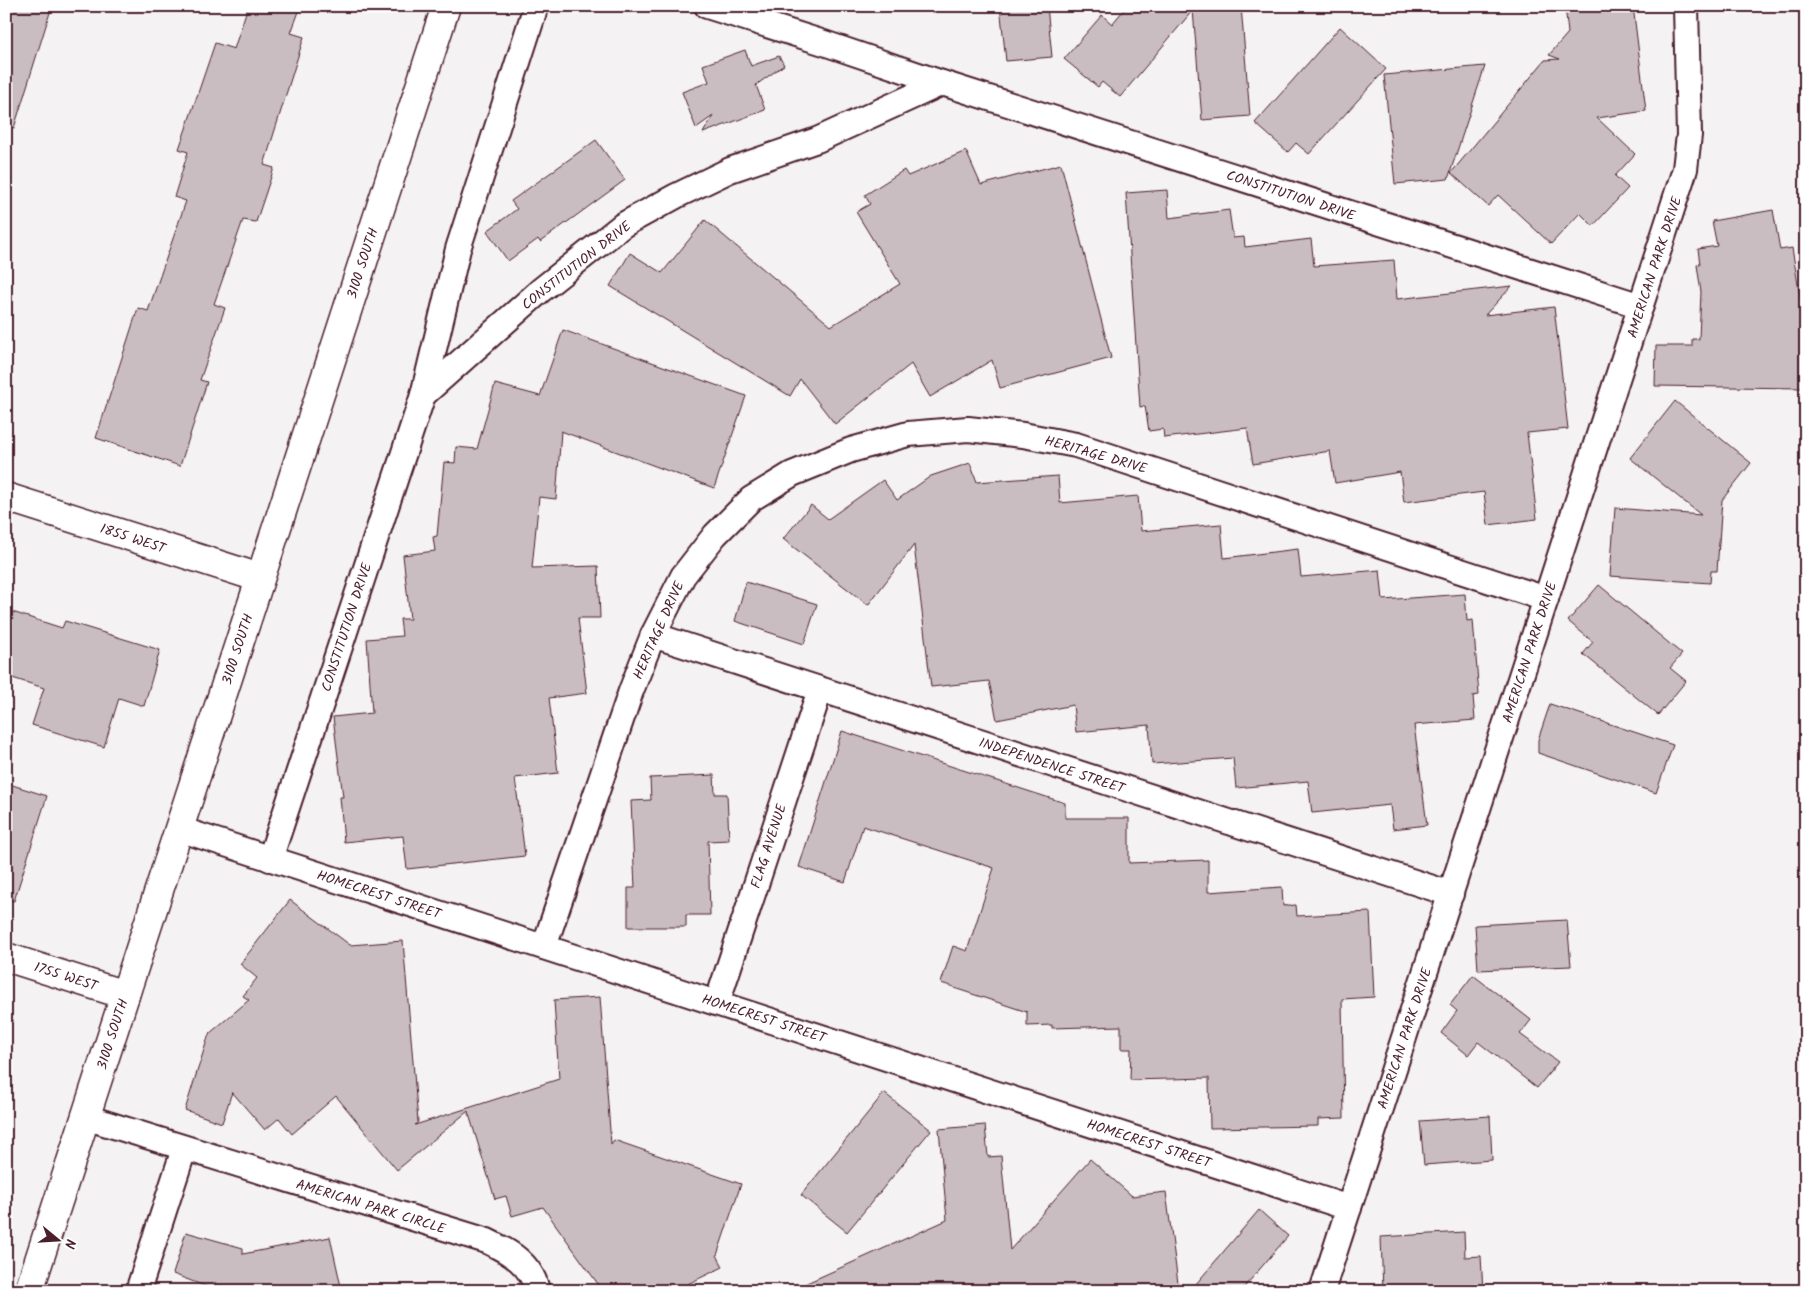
<svg xmlns="http://www.w3.org/2000/svg" width="1812" height="1297" font-family="Kalam,sans-serif">
	<style>
		.building { fill: #cabdc1; stroke: #4a1f2b }
		.lines { fill: none; stroke-linecap: round; stroke-linejoin: round }
		.service-casing { stroke: #4a1f2b; stroke-width: 28 }
		.minor-casing { stroke: #4a1f2b; stroke-width: 31 }
		.secondary-casing { stroke: #4a1f2b; stroke-width: 31 }
		.service { stroke: #fff; stroke-width: 24 }
		.minor { stroke: #fff; stroke-width: 28 }
		.secondary { stroke: #fff; stroke-width: 28 }
		.labels { text-anchor: middle; stroke-width: 4.5; stroke-linejoin: round; paint-order: stroke }
		.street-label { font-size: 14px; fill: #4a1f2b; stroke: #fff }
	</style>
	<rect width="100%" height="100%" fill="#f4f2f2"/>
	<filter id="ink" filterUnits="userSpaceOnUse"><feTurbulence type="fractalNoise" baseFrequency=".02" numOctaves="2"/><feDisplacementMap in="SourceGraphic" scale="10" xChannelSelector="R" yChannelSelector="G"/><feConvolveMatrix kernelMatrix="1 2 1 2 8 2 1 2 1" color-interpolation-filters="sRGB"/></filter>
	<g filter="url(#ink)">
		<g class="building">
			<path d="M6,6H52L14,128L6,126Z"/>
			<path d="M248,6H301L291,33L304,37L264,165L274,168L256,222L243,220L214,304L225,308L200,380L207,382L180,466L96,438L138,308L148,311L186,201L174,197L188,152L179,149L215,43L234,49Z"/>
			<path d="M1000,6H1047L1052,57L1006,61Z"/>
			<path d="M1127,6H1241L1250,116L1202,120L1193,10L1120,97L1102,82L1098,87L1064,59L1102,15L1112,24Z"/>
			<path d="M1565,6H1633L1646,111L1597,118L1635,154L1615,176L1628,188L1593,226L1580,213L1551,244L1498,195L1488,206L1451,173L1545,60L1560,59L1549,55L1568,33Z"/>
			<path d="M1340,27L1386,69L1309,154L1296,143L1288,152L1255,123Z"/>
			<path d="M745,50L751,66L779,56L784,65L756,85L765,110L703,133L713,116L696,128L682,92L709,82L703,65Z"/>
			<path d="M1485,66L1448,179L1395,184L1384,75Z"/>
			<path d="M596,140L625,180L540,242L538,239L508,261L487,231L517,209L511,201Z"/>
			<path d="M966,151L981,185L1061,164L1111,358L1000,388L992,360L930,397L911,364L835,424L800,379L790,396L610,286L630,253L662,273L705,220L831,326L900,284L856,212L870,204L865,195L904,170L908,176Z"/>
			<path d="M1167,190L1169,218L1229,210L1233,238L1244,237L1245,247L1311,239L1314,266L1394,260L1397,299L1512,286L1485,315L1554,307L1568,429L1527,433L1537,519L1488,525L1484,492L1404,502L1400,472L1335,483L1330,451L1253,464L1247,428L1164,438L1163,429L1149,431L1145,406L1140,407L1126,193Z"/>
			<path d="M1773,210L1780,250L1792,248L1804,321L1803,388L1655,386L1656,346H1692V339H1699L1701,292L1697,265L1700,264L1698,249L1717,246L1712,221Z"/>
			<path d="M563,330L746,396L714,488L561,431L556,499L539,497L532,568L598,566L600,618H578L587,693L549,698L558,773L515,778L525,856L407,869L403,836L344,842L340,797H343L333,717L372,713L367,639L402,636L400,619H410L403,555L435,551L433,537L437,536L444,462L455,463L456,447L477,449L495,384L540,396Z"/>
			<path d="M1675,401L1751,463L1722,500L1717,571H1711L1710,583L1610,576L1615,508L1701,515L1630,458Z"/>
			<path d="M970,463L977,482L1058,476L1060,503L1138,496L1141,531L1221,524L1224,558L1298,549L1301,577L1380,570L1383,600L1465,594L1467,621L1473,620L1479,695L1473,696L1475,720L1414,725L1427,825L1393,829L1390,805L1312,813L1308,781L1236,788L1233,758L1152,764L1149,725L1076,732L1073,705L997,720L989,681L931,687L914,545L868,605L783,539L811,505L828,519L883,480L897,500L931,476Z"/>
			<path d="M746,582L817,604L804,644L735,621Z"/>
			<path d="M1599,585L1682,654L1670,668L1686,681L1658,715L1583,654L1593,642L1568,621Z"/>
			<path d="M6,610L62,628L65,621L160,650L144,706L119,698L104,747L32,725L44,688L6,676Z"/>
			<path d="M1550,704L1673,745L1656,793L1538,753V740Z"/>
			<path d="M842,731L1065,803V818H1129V863L1208,860V892L1282,887L1283,906L1296,905L1297,916L1370,912L1374,997L1342,999L1344,1118L1318,1119V1126L1210,1128L1209,1078L1130,1080L1131,1049H1121V1026L1052,1028V1025L1027,1026V1012L954,988V987L941,983L953,946L967,951L994,868L863,826L845,882L799,867Z"/>
			<path d="M714,775L715,794H727L729,840L708,841L710,915H686V927H628V888H635L631,801L651,800L650,778Z"/>
			<path d="M6,783L47,796L14,901L6,900Z"/>
			<path d="M290,900L350,945L403,941L418,1122L415,1125L559,1079L554,1000L600,997L611,1144L614,1140L741,1184L717,1255L723,1267L673,1291H603L543,1207L512,1216L506,1196L495,1199L468,1111L397,1170L336,1096L292,1134L279,1118L265,1130L232,1092L222,1123L185,1110L209,1034L249,1000L243,996L257,978L240,964Z"/>
			<path d="M1567,920L1571,966L1478,970L1475,925Z"/>
			<path d="M1473,975L1531,1020L1520,1034L1558,1062L1537,1088L1478,1042L1468,1055L1441,1033L1457,1011L1450,1005Z"/>
			<path d="M884,1093L931,1130L847,1232L801,1195Z"/>
			<path d="M1490,1116L1492,1160L1424,1165L1420,1121Z"/>
			<path d="M985,1125L988,1157L1001,1156L1010,1250L1090,1159L1132,1196L1166,1192L1179,1291H789L947,1220L939,1129Z"/>
			<path d="M1259,1210L1288,1236L1241,1291H1190Z"/>
			<path d="M186,1232L243,1248V1254L330,1237L342,1291H218L173,1274Z"/>
			<path d="M1464,1232L1465,1257L1481,1256L1483,1291H1383L1381,1237Z"/>
		</g>
		<g class="lines">
			<g class="service-casing">
				<g id="service">
					<path d="M707,6L824,43L942,83L1641,306"/>
					<path d="M423,395L541,290L623,225L676,196L730,170L817,140L942,83"/>
					<path d="M653,635L1451,894"/>
					<path d="M179,829L1349,1208"/>
					<path d="M270,859L423,395L458,249L536,6"/>
					<path d="M544,947L631,691L653,635L683,576L715,535L751,499L792,474L851,450L908,434L968,429L1023,435L1076,445L1546,599"/>
					<path d="M717,1003L820,690"/>
					<path d="M85,1117L487,1241C510,1252 532,1264 537,1291"/>
					<path d="M138,1291L184,1149"/>
					<path d="M1322,1291L1685,169L1689,135L1686,6"/>
				</g>
			</g>
			<g class="minor-casing">
				<g id="minor">
					<path d="M6,497L260,578"/>
					<path d="M6,957L125,995"/>
				</g>
			</g>
			<g class="secondary-casing">
				<path id="secondary" d="M29,1291L446,6"/>
			</g>
			<use href="#service" class="service"/>
			<use href="#minor" class="minor"/>
			<use href="#secondary" class="secondary"/>
		</g>
	</g>
	<g class="labels">
		<g class="street-label">
			<text transform="translate(1291 195) rotate(18)" y="5">CONSTITUTION DRIVE</text>
			<text transform="translate(362 263) rotate(-72)" y="5">3100 SOUTH</text>
			<text transform="translate(576 265) rotate(-38)" y="5">CONSTITUTION DRIVE</text>
			<text transform="translate(1654 267) rotate(-72)" y="5">AMERICAN PARK DRIVE</text>
			<text transform="translate(1096 454) rotate(16)" y="5">HERITAGE DRIVE</text>
			<text transform="translate(133 538) rotate(18)" y="5">1855 WEST</text>
			<text transform="translate(346 627) rotate(-72)" y="5">CONSTITUTION DRIVE</text>
			<text transform="translate(658 630) rotate(-66)" y="5">HERITAGE DRIVE</text>
			<text transform="translate(237 649) rotate(-72)" y="5">3100 SOUTH</text>
			<text transform="translate(1529 652) rotate(-72)" y="5">AMERICAN PARK DRIVE</text>
			<text transform="translate(1052 765) rotate(18)" y="5">INDEPENDENCE STREET</text>
			<text transform="translate(768 846) rotate(-72)" y="5">FLAG AVENUE</text>
			<text transform="translate(379 894) rotate(18)" y="5">HOMECREST STREET</text>
			<text transform="translate(66 976) rotate(18)" y="5">1755 WEST</text>
			<text transform="translate(764 1018) rotate(18)" y="5">HOMECREST STREET</text>
			<text transform="translate(112 1034) rotate(-72)" y="5">3100 SOUTH</text>
			<text transform="translate(1404 1038) rotate(-72)" y="5">AMERICAN PARK DRIVE</text>
			<text transform="translate(1149 1143) rotate(18)" y="5">HOMECREST STREET</text>
			<text transform="translate(371 1206) rotate(17)" y="5">AMERICAN PARK CIRCLE</text>
		</g>
	</g>
	<rect width="1812" height="1297" fill="none" stroke="#fff" stroke-width="25"/>
	<rect x="12" y="12" width="1787" height="1272" fill="none" stroke="#4a1f2b" stroke-width="2" filter="url(#ink)"/>
	<g transform="translate(58 1240) rotate(108)" stroke="#ffffff" stroke-width="4" paint-order="stroke">
	<path d="M0-4L9 19L0 12L-9 19Z" fill="#4a1f2b"/>
	<text y="-8" font-size="14" font-weight="bold" text-anchor="middle" fill="#4a1f2b">N</text>
	</g>
</svg>
